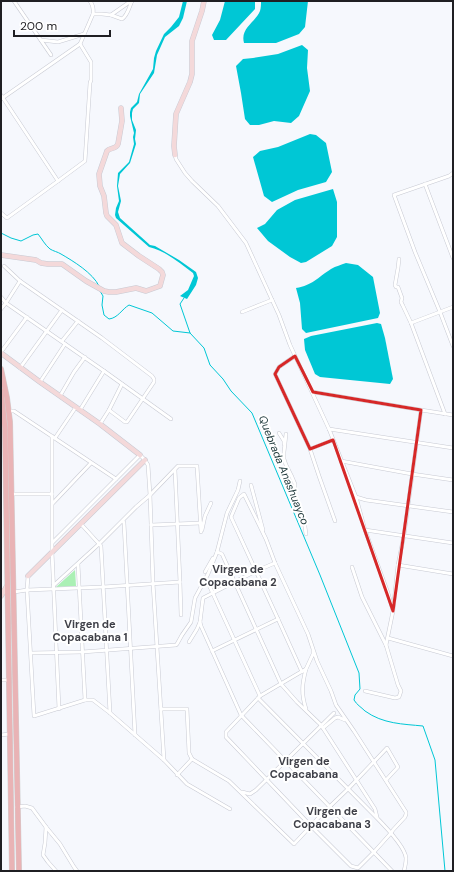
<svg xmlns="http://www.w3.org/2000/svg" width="454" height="872" font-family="'DM Sans',sans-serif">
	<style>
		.green { fill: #abf0b5 }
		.water { fill: #00c7d5 }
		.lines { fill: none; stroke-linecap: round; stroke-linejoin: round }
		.stream { stroke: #00c7d5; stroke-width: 1 }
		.street-casing { stroke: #c8cad3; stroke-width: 4 }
		.secondary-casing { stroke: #c8cad3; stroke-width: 5.5 }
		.primary-casing { stroke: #d2d2d3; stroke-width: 6 }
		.street { stroke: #fff; stroke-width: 3 }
		.secondary { stroke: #f4d9da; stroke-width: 4.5 }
		.primary { stroke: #e9b3b5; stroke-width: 5 }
		.marked { fill: none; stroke: #d62828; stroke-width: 3; stroke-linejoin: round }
		.labels { text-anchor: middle; stroke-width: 4; stroke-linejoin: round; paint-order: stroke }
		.water-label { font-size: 11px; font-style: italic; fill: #1f393b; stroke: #fff }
		.neighbourhood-label { font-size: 11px; font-weight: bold; fill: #3f4048; stroke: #fff }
	</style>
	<rect width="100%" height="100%" fill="#f6f8fd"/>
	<path class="green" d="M75,570L76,586L56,587Z"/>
	<g class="water">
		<path d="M183,1H187L183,18L179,26L165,37L157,55L154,73L140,94L139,103L133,109L132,113V120L136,130L135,139L136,144L130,163L120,174L118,186L121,201L118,212L120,218L150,245L155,246L179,260L196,272L198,278L196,285L187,299L180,296L188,290L194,276L193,273C180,263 164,250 149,247L116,218L115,215L116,208L119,201L117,186L118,173L129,162L134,144L133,137L134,133L130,116V112L131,108L137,102L139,94L153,69L154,58L156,51L164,34L171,27L179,17Z"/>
		<path d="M225,1H255V9L226,40H214L212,35L220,20Z"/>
		<path d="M261,1H308L305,27L299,34L276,43H244C240,28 255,23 260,11C261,8 261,4 261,1Z"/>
		<path d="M302,45L308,50L307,68L310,91L299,116L291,123L274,121L259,125H250L245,119L241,93L236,66L243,59L253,58L278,54Z"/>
		<path d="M310,134L316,135L326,143L332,172L326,182L298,190L272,202L264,196L253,157L260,151L278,147Z"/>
		<path d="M333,189L337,202V237L332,246L306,262L301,263L290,257L268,241L257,228L265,224L277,210L295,200Z"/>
		<path d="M346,263L358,265L373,277L380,313L378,318L306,333L302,329L300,303L296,288C313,285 317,278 331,269C336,266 341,265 346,263Z"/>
		<path d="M377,323L381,324L385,338L393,379L390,384L320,377L315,374L305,350L304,339L311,336Z"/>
	</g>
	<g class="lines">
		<g class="stream">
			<path d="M1,233L11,238L21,241L33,235L38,234C42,239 45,245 50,249C53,251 58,252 61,254C73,261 93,273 99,286"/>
			<path d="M100,291L103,296L102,305L104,315L109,319C118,318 122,309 129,305L152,313L173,331L190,333"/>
			<path d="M184,298L180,304L190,333L204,348L210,365L223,379L231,391L252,413L320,575L359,673L360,689L355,695L354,700C357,705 361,707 365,711C383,724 403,724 423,726L435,760L445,871"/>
		</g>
		<g class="street-casing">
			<g id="street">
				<path d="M14,1L51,55"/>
				<path d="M93,14H102L111,15L131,1"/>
				<path d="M111,15L122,19C128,15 129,7 132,1"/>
				<path d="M41,40L58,42L84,34"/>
				<path d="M1,95L58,181"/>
				<path d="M1,99L80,44L93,14C94,8 93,5 90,1"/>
				<path d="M175,155L176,159L185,173L192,181L218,206L246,243L279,315L290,345L329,429L356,497L365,530L388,593L393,611"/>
				<path d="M453,173L449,176L394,195L415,252L440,312L453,346"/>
				<path d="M425,184L453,258"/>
				<path d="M1,213L7,218L58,181L85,161L90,83L91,80V62L80,44"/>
				<path d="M399,259L398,268L395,285L396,287H398L402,298L401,302L403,306L411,323L445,414"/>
				<path d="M4,266L20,281L102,338L152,376L154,379V382L127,422H125L109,410"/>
				<path d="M1,297L6,303L104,371L80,410"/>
				<path d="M1,309L6,303L20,281"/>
				<path d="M242,312L272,300"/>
				<path d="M411,323L453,307"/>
				<path d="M62,341L78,321"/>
				<path d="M1,352L27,317"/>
				<path d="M295,356L279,367L275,374L310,449L319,476L335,521"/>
				<path d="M20,368L62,310"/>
				<path d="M104,371L171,419"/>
				<path d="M40,382L65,344"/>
				<path d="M313,392L421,410L453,415"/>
				<path d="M60,396L74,372L85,357"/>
				<path d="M9,411H14L116,479"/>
				<path d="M100,424L109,410L122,384"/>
				<path d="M329,429L453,448"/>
				<path d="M279,433L284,441V444"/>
				<path d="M286,434L284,452V459L286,465L292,477L295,484V499L304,520L306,534"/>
				<path d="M52,436V552L59,709"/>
				<path d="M55,438L76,407"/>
				<path d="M310,449L333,440"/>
				<path d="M341,461L412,474L453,480"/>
				<path d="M175,470L180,582"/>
				<path d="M240,481L238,490L227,513L217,552L222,554L281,684L297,702L321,725L375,809L377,817"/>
				<path d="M251,485L263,530"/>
				<path d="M11,494H52"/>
				<path d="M356,497L366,500L453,512"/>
				<path d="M53,503L91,463"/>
				<path d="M123,521L124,523L135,735"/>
				<path d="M81,524L101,546L110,713"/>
				<path d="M151,525L201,523"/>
				<path d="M202,530L205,516L211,503"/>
				<path d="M365,530L453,543"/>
				<path d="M53,542L140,455L145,460L148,465L150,495L153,583L164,760"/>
				<path d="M275,563L256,571L203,598L200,622L201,626L241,715L392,871"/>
				<path d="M78,564L85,700"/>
				<path d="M398,565L453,574"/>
				<path d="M352,567L362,597L386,645"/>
				<path d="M205,572L213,558"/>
				<path d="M28,576L27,590L34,716L85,700H93L110,713L164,760L187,784L230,809"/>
				<path d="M204,583L208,584L209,585L260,696"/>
				<path d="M53,586L99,544L136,507L150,495L178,466H197L201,532"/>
				<path d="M14,592L27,590L103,587L180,582L181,615"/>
				<path d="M388,638L453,656"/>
				<path d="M189,642L197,629L200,622"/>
				<path d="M212,651L278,619"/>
				<path d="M31,653L82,652L176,645L177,644L182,635L191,622L195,598L208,574L217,552"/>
				<path d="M302,672L278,619L231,517L239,498L244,494L266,539L275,563L308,634L313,649V654L306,669L260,696L226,732V737L311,826L351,866L358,868L374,852L391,833L393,830L405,817L406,814V812L354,731L336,705L331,691L317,661L313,649"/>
				<path d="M1,680H9"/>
				<path d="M365,691L395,698L399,697L401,691L398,685L386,645L393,611L398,565L404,535L421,410"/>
				<path d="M258,698L374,815C383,824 405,846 406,858C406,862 405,867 404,871"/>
				<path d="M161,709H187L189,753L192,759L229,781L294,844L322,814L348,789L387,748L398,767L386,780"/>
				<path d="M306,709C301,694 302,684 306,669"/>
				<path d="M323,728L335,718L338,717L345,720"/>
				<path d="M1,735L9,734"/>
				<path d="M177,775L192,759"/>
				<path d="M242,792L250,794L256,790L334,713"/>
				<path d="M17,807L25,806L32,808L46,827L45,843L43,855L48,862L56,871"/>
				<path d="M46,827L60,844L74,867L77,871"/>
			</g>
		</g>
		<g class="secondary-casing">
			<g id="secondary">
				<path d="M175,155L174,146L176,114L190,82L192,74V41L202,11L204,1"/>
				<path d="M1,255L36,260L41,263L48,264H62L86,281L104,291L109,292H116L136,288L146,291L160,286L163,275L162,272L159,269L139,256L122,243L116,225L107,216L106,213L104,196L100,186L99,174L107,151C110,147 116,150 118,144L122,121L121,108"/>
				<path d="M1,353L40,382L100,424L140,455"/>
				<path d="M28,576L145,460"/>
				<path d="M1,596L7,586"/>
			</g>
		</g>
		<g class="primary-casing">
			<g id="primary">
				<path d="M1,369L7,398L10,422L19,871"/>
				<path d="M1,391L5,428L12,871"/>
			</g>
		</g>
		<use href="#street" class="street"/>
		<use href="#secondary" class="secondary"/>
		<use href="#primary" class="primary"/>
	</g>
	<path class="marked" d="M295,356L313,392L421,410L393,611L333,440L310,449L275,374L279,367Z"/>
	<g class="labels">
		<g class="water-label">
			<text transform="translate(284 470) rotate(68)" y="4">Quebrada Anashuayco</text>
		</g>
		<g class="neighbourhood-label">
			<text x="238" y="573">Virgen de<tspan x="238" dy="13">Copacabana 2</tspan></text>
			<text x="90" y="628">Virgen de<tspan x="90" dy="13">Copacabana 1</tspan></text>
			<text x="304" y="765">Virgen de<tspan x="304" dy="13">Copacabana</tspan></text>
			<text x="332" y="815">Virgen de<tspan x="332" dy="13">Copacabana 3</tspan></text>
		</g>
	</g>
	<rect width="454" height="872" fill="none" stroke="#1f1f23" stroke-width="4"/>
	<path d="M14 30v6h96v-6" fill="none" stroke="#1f1f23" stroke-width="2"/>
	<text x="20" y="30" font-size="12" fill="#1f1f23" stroke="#ffffff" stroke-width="3" paint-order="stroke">200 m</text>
</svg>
